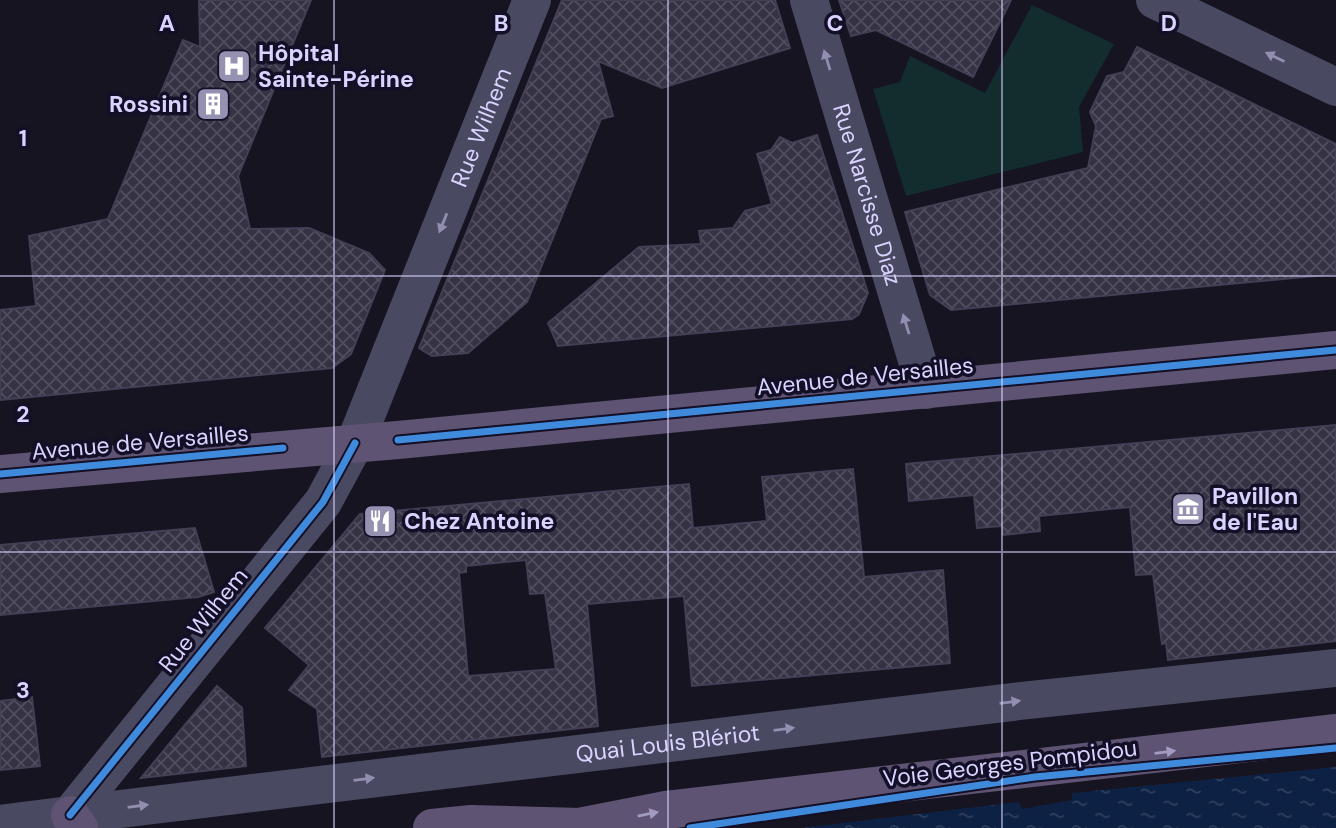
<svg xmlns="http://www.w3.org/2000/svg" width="1336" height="828" font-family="'DM Sans',sans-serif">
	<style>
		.garden { fill: #132c2d }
		.water { fill: url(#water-ripples) }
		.building { fill: url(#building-cross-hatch); stroke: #433f54; stroke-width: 2; fill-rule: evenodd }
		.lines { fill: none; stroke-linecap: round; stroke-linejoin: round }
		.minor { stroke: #4a4962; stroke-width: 38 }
		.tertiary { stroke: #4a4962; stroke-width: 38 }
		.primary { stroke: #5e5373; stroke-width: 38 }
		.cycleway-casing { stroke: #130f26; stroke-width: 11 }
		.cycleway { stroke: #408adc; stroke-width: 7 }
		.oneway { fill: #928eb0 }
		.oneway2 { fill: #a29ac0 }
		.grid { fill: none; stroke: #d9d4ff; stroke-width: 2; stroke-opacity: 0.55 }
		.labels { text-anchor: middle; stroke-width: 7; stroke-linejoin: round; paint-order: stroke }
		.poi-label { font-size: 23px; font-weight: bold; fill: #d9d4ff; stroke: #130f26; text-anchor: start }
		.street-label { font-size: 23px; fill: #d9d4ff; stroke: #130f26 }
		.grid-label { font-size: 23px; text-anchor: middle; font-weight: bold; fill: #d9d4ff; stroke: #130f26; stroke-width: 7; stroke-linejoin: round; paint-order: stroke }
	</style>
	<defs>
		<pattern id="water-ripples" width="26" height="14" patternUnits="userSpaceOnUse" patternTransform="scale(1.75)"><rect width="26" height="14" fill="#0d2144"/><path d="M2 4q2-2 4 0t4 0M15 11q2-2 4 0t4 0" fill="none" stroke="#304060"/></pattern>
		<pattern id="building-cross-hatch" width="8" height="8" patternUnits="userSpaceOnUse" patternTransform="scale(1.75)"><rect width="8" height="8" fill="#343243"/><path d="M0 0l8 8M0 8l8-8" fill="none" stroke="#514f5f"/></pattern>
	</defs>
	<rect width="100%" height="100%" fill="#161421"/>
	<path class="garden" d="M1032,5L1114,44L1079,107L1083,152L906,196L873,89L900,82L910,56L985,93Z"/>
	<path class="water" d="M1336,767V828H801L1019,802L1022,809L1072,800V793Z"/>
	<g class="building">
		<path d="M199,0H311L238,176L250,229L309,228L369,253L385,270L351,354L332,368L0,400V310L36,306L29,236L108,219L183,40L200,47Z"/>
		<path d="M562,0H775L790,48L662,88L598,61L613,116L601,119L527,302L468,353L432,356L419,348Z"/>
		<path d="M839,0H1011L973,77L876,30L851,36Z"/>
		<path d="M1137,47L1336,144V274L951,310L930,295L905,212L1088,168L1096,126L1090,112L1107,76L1124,72Z"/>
		<path d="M817,135L868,293L859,314L852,319L558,346L548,323L639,247L701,244L699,231L733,228L745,211L772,204L757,154L771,150L780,137L792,143Z"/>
		<path d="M1336,425V641L1168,660L1166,643L1162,644L1153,574L1136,575L1130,507L1039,516L1040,531L1003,535L1002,526L977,528L974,495L909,501L906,464Z"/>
		<path d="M853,469L864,577L943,570L950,663L692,686L684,596L587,604L598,726L322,757L317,709L289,690L309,665L265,628L360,514L689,484L693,528L767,521L762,477ZM526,560L530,594L545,593L556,669L468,676L459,573L466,572V566Z"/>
		<path d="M195,528L214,592L198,597L0,615V545Z"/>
		<path d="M217,686L242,708L246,766L141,778Z"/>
		<path d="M32,697L40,766L0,770V701Z"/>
	</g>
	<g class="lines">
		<g class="minor">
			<path id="s1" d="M809,0L926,390"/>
			<path id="s2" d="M70,815L1020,701L1336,668"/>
			<path d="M70,815L323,502L355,443"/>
		</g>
		<g class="tertiary">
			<path d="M1155,0L1336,87"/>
			<path id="s3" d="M355,443L532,0"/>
			<path d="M0,824L70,815"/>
		</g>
		<g class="primary">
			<path d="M0,474L398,440L1336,350"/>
			<path d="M70,815L79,828"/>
			<path d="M432,828L471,824L581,827"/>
			<path d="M574,828L666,810L1336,733"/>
		</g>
		<g class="cycleway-casing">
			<g id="cycleway">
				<path d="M398,440L1336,350"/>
				<path d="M0,474L283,448"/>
				<path d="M70,815L323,502L355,443"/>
				<path d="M690,828L1035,777L1336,748"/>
			</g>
		</g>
		<use href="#cycleway" class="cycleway"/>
	</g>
	<defs><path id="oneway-solid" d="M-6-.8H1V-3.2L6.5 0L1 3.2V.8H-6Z" transform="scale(1.75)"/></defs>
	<g class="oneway">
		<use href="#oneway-solid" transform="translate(1275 57) rotate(-154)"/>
		<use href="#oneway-solid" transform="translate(827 60) rotate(-107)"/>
		<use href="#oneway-solid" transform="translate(443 223) rotate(112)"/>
		<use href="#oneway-solid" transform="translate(906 324) rotate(-107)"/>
		<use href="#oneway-solid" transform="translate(1010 702) rotate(-7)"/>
		<use href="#oneway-solid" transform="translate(784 729) rotate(-7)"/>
		<use href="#oneway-solid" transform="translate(364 779) rotate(-7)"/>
		<use href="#oneway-solid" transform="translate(138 806) rotate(-8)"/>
	</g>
	<g class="oneway2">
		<use href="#oneway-solid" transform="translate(1165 752) rotate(-7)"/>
		<use href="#oneway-solid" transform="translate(648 814) rotate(-11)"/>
	</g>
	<path class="grid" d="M334,0V828M668,0V828M1002,0V828M0,276H1336M0,552H1336"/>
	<defs>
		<g id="hospital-square" transform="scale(1.75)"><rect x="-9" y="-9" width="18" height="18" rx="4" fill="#9591b1" stroke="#130f26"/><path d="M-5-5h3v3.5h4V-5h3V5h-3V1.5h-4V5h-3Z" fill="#fff"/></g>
		<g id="building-square" transform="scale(1.75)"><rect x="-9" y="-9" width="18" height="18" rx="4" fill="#9591b1" stroke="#130f26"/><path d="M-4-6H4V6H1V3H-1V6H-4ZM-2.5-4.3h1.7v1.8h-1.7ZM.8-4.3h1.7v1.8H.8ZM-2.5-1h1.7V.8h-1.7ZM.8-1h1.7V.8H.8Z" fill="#fff"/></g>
		<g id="museum-square" transform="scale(1.75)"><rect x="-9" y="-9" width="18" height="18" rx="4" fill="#9591b1" stroke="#130f26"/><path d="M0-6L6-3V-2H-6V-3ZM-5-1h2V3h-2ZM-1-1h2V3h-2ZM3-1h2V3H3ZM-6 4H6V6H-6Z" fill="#fff"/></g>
		<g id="restaurant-square" transform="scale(1.75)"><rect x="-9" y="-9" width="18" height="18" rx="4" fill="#9591b1" stroke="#130f26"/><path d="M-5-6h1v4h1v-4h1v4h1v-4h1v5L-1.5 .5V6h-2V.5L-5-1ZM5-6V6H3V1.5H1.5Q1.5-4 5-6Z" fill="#fff"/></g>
	</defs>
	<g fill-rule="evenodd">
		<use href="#hospital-square" x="234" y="66"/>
		<use href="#building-square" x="213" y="104"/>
		<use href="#museum-square" x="1188" y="509"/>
		<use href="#restaurant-square" x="380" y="521"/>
	</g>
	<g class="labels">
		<g class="poi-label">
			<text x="258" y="61">Hôpital<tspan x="258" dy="26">Sainte-Périne</tspan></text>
			<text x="188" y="112" text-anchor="end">Rossini</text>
			<text x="1212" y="504">Pavillon<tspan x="1212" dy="26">de l'Eau</tspan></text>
			<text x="404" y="529">Chez Antoine</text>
		</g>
		<g class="street-label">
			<text dy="8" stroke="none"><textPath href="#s3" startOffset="340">Rue Wilhem</textPath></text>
			<text dy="8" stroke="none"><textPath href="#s1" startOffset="203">Rue Narcisse Diaz</textPath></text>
			<text transform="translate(865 376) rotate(-6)" y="8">Avenue de Versailles</text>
			<text transform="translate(140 442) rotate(-5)" y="8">Avenue de Versailles</text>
			<text transform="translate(203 620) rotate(-51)" y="8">Rue Wilhem</text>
			<text dy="8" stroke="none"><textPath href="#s2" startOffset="602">Quai Louis Blériot</textPath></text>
			<text transform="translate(1010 763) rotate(-7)" y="8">Voie Georges Pompidou</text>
		</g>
	</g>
	<g class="grid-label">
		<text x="167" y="31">A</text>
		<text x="501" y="31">B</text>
		<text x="835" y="31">C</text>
		<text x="1169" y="31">D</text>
		<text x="23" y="146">1</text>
		<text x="23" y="422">2</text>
		<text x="23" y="698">3</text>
	</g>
</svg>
